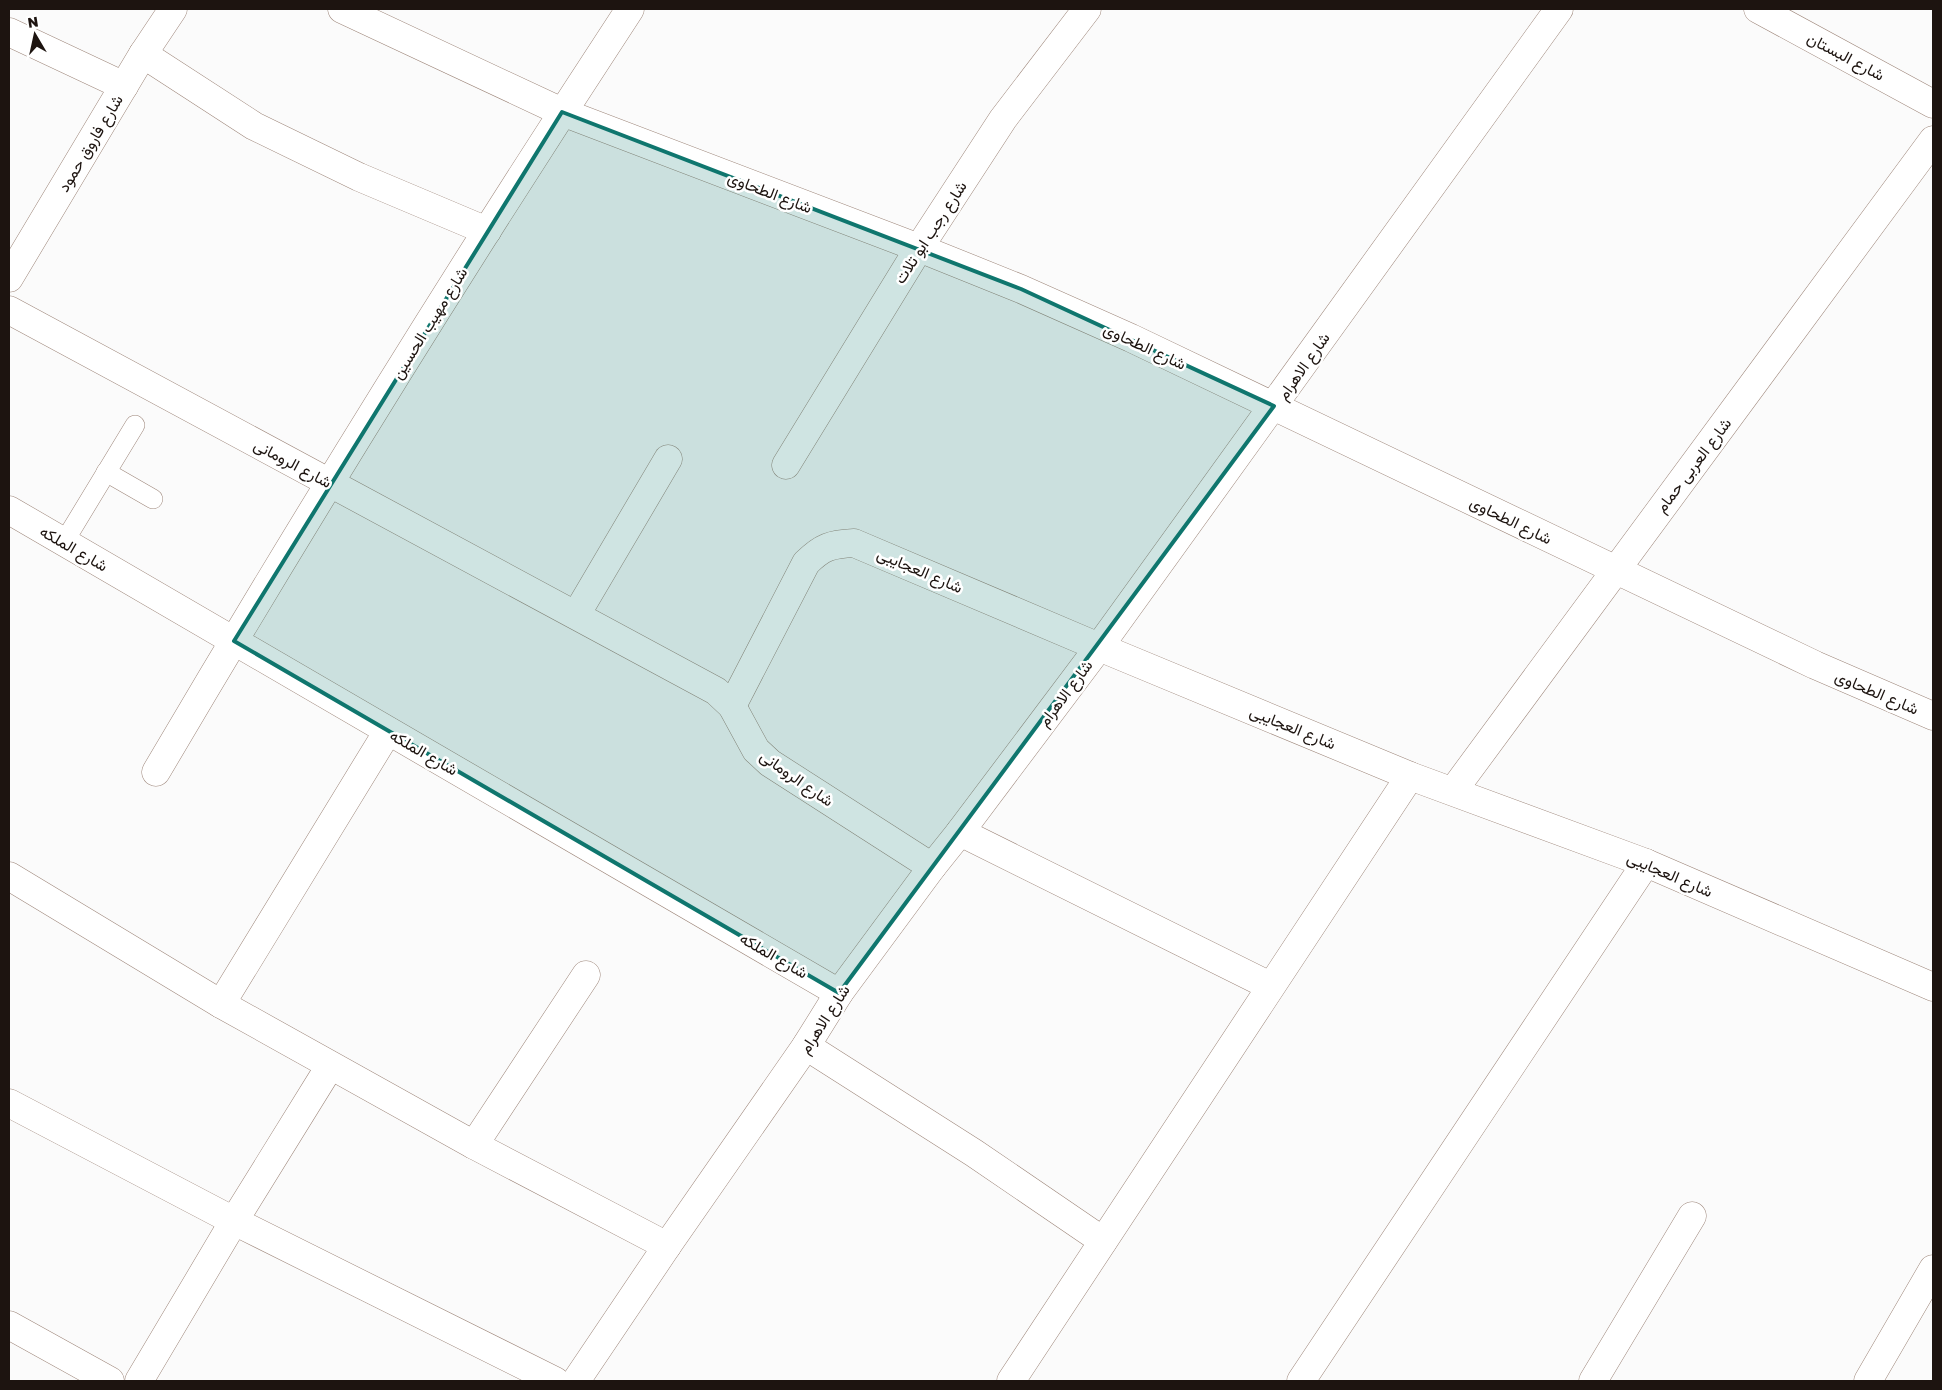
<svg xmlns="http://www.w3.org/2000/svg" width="1942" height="1390" font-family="'Golos Text',Vazirmatn,sans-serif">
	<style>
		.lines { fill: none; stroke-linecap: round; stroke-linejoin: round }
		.lane-casing { stroke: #9e877b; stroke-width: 20 }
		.street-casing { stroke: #9e877b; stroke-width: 29 }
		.lane { stroke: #fff; stroke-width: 19 }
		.street { stroke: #fff; stroke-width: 28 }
		.marked { fill: #0f766e; fill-opacity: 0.2; stroke: #0f766e; stroke-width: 4; stroke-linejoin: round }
		.labels { text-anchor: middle; stroke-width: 5; stroke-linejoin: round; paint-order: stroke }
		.street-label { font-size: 16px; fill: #1d1410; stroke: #fff }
	</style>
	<rect width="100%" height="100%" fill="#fbfbfb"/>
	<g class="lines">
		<g class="lane-casing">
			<g id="lane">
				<path d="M106,472L153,499"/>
				<path d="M64,542L135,425"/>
			</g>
		</g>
		<g class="street-casing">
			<g id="street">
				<path d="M342,9L562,112L919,248L1021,289L1131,338L1815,665L1933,716"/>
				<path d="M1758,9L1933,104"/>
				<path d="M9,32L124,86"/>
				<path d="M143,54L254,126L359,177L487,231"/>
				<path d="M9,278L143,54L173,9"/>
				<path d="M9,310L716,691L732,706L756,750L770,763L932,867"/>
				<path d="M786,465L919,248L1003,119L1087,9"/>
				<path d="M9,510L839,993"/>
				<path d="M576,615L668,459"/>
				<path d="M732,706L806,563C822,547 831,544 854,543L1099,647L1410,776L1646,863L1933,987"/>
				<path d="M156,772C308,514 466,259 630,9"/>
				<path d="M1453,791L1933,140"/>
				<path d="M960,832L1270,986"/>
				<path d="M9,876L221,1004L474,1145L667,1246"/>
				<path d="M221,1004L388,731"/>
				<path d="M806,1046L974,1153L1103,1241"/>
				<path d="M9,1103L234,1221L555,1381"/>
				<path d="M474,1145L586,975"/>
				<path d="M9,1325L110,1381"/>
				<path d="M139,1381L234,1221L330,1066"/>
				<path d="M576,1381L667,1246L806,1046L839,993L932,867L960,832L1099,647L1559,9"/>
				<path d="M1011,1381L1410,776"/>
				<path d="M1301,1381L1646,863"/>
				<path d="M1593,1381L1692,1216"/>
				<path d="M1868,1381L1933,1269"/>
			</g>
		</g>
		<use href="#lane" class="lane"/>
		<use href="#street" class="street"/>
	</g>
	<path class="marked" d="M562,112L1021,289L1274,406L839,993L234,641Z"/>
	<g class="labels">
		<g class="street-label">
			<text transform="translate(1846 56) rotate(28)" y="6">شارع البستان</text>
			<text transform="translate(90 143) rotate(-59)" y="6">شارع فاروق حمود</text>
			<text transform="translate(770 192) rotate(21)" y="6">شارع الطحاوى</text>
			<text transform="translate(930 232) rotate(-57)" y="6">شارع رجب ابو تلات</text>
			<text transform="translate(429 323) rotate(-58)" y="6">شارع مهيب الحسين</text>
			<text transform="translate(1145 346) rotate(25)" y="6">شارع الطحاوى</text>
			<text transform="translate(1303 366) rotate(-55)" y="6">شارع الاهرام</text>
			<text transform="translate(293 463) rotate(28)" y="6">شارع الرومانى</text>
			<text transform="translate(1693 465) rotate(-53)" y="6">شارع العربى حمام</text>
			<text transform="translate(1511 520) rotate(26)" y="6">شارع الطحاوى</text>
			<text transform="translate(74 548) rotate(30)" y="6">شارع الملكه</text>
			<text transform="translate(920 570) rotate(23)" y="6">شارع العجايبى</text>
			<text transform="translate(1877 692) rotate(23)" y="6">شارع الطحاوى</text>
			<text transform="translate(1065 693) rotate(-53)" y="6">شارع الاهرام</text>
			<text transform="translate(1293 727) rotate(22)" y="6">شارع العجايبى</text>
			<text transform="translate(424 752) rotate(30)" y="6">شارع الملكه</text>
			<text transform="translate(797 778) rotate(35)" y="6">شارع الرومانى</text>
			<text transform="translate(1670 874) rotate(23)" y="6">شارع العجايبى</text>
			<text transform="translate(774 955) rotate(30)" y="6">شارع الملكه</text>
			<text transform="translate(824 1019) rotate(-57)" y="6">شارع الاهرام</text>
		</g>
	</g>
	<rect width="1942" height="1390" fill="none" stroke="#1d1410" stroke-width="20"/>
	<g transform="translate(35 35) rotate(351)" stroke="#ffffff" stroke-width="4" paint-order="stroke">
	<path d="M0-4L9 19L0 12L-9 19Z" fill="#1d1410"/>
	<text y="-8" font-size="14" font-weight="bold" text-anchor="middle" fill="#1d1410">N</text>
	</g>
</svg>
